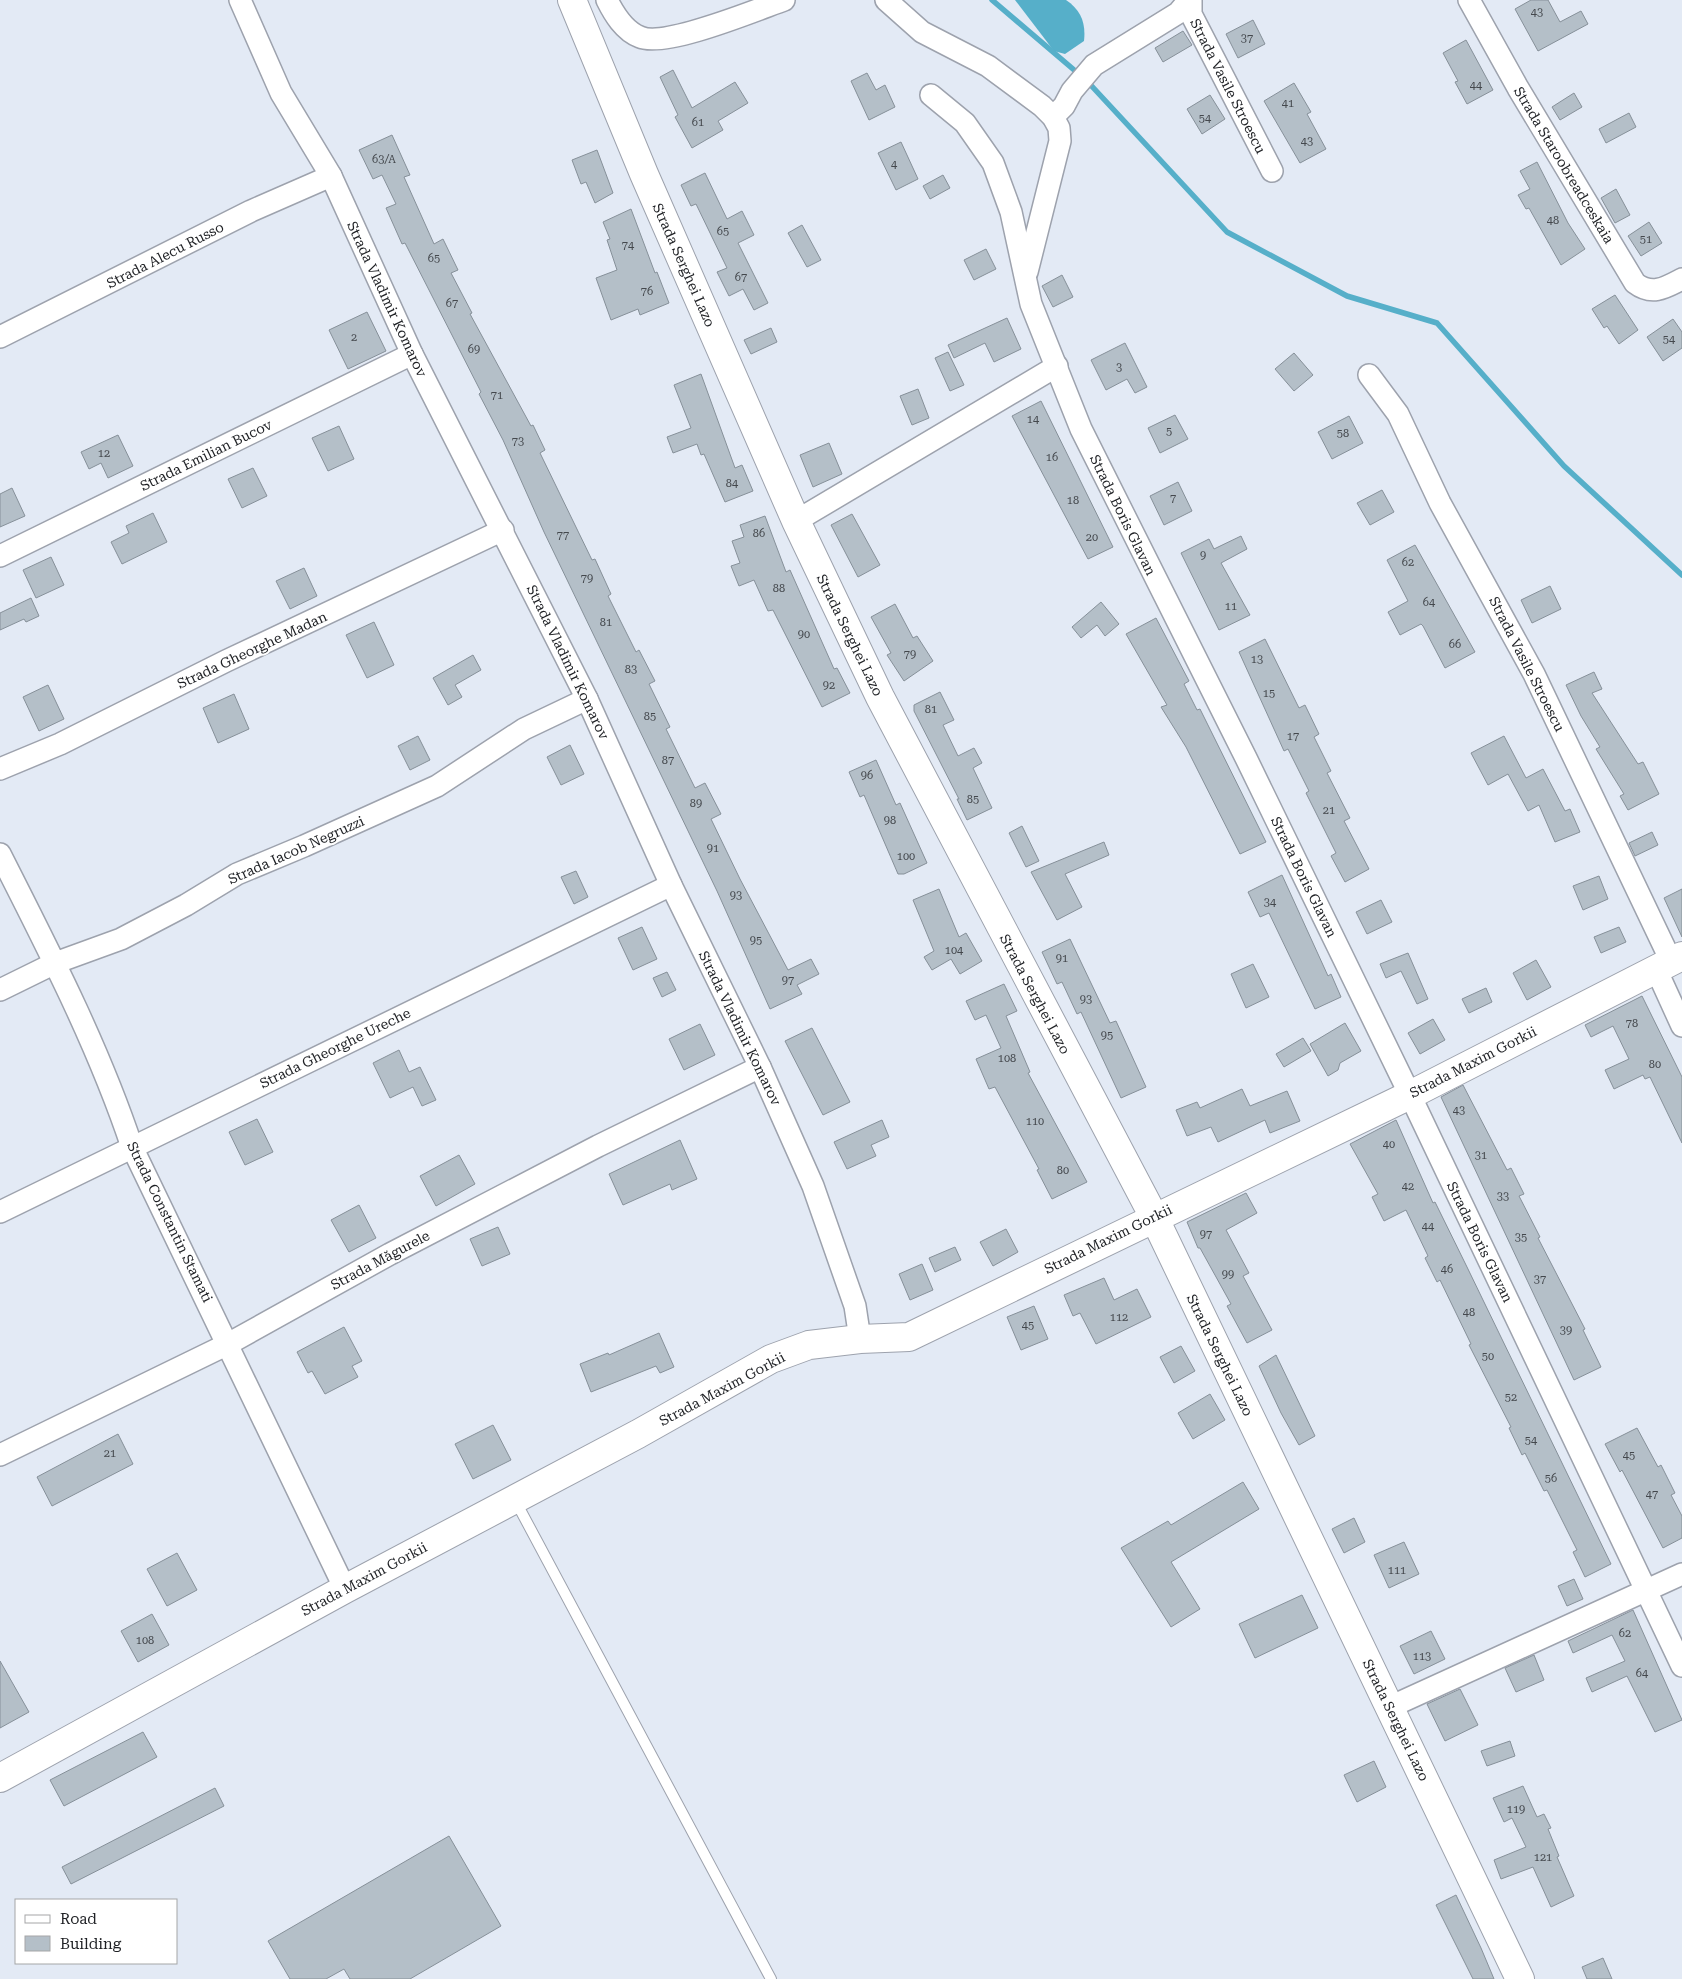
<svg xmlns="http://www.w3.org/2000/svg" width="1682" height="1979" font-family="'Roboto Serif',serif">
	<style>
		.water { fill: #56afc9 }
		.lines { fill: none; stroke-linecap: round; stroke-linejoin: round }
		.stream { stroke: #56afc9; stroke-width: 5.5 }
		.building { fill: #b4bfc8; stroke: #869099 }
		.lane-casing { stroke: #9da2ad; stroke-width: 12 }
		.street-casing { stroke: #9da2ad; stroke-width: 24 }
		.secondary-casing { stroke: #9da2ad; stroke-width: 30 }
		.lane { stroke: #fff; stroke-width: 10 }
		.street { stroke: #fff; stroke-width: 21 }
		.secondary { stroke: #fff; stroke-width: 28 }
		.labels { text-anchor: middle; stroke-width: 4; stroke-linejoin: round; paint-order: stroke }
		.number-label { font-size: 11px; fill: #44484d }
		.street-label { font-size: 14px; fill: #1e2024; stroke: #fff }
	</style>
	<rect width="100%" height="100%" fill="#e3eaf5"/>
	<path class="water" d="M1015,0H1066C1081,10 1086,23 1084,41L1065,54L1054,51Z"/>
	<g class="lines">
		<g class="stream">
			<path d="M992,0L1080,75"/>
			<path d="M1087,81L1227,232L1347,296L1437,323L1564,466L1682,575"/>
		</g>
	</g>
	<g class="building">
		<path d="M1531,0H1548L1560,22L1581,11L1588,24L1538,51L1515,9Z"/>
		<path d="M1253,20L1265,44L1238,58L1226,34Z"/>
		<path d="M1183,31L1192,45L1163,62L1155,48Z"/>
		<path d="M1466,40L1493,90L1467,104L1455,82L1458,81L1443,53Z"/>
		<path d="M673,70L692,108L735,82L748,103L718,121L723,130L692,148L675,117L678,115L660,77Z"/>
		<path d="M867,73L876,90L885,85L895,107L869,120L851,81Z"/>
		<path d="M1294,83L1311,112L1307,114L1326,149L1300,163L1264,101Z"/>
		<path d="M1574,93L1582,107L1560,120L1552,107Z"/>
		<path d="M1210,95L1225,119L1202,134L1187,109Z"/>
		<path d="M1629,113L1636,127L1606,143L1599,129Z"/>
		<path d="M392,135L410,175L404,177L434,244L443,239L458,270L451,273L472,313L470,314L531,426L533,425L545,450L540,453L592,560L595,559L611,594L608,596L636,652L639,650L655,681L649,684L670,727L666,729L695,788L705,783L721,814L711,819L740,879L788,970L811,959L819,974L797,985L802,994L770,1009L717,891L544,532L503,440L479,394L481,392L405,243L402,244L386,208L396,204L382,175L373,179L359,150Z"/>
		<path d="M901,142L918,179L896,190L878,153Z"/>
		<path d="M597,150L613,193L595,203L586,182L581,184L572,160Z"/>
		<path d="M1537,162L1568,223L1585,249L1561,265L1529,208L1526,209L1518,195L1530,189L1520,171Z"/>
		<path d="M705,173L727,219L742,211L754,235L738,243L768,303L754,310L743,289L729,296L717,272L727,268L696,204L691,206L681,185Z"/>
		<path d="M943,175L950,188L930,199L923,186Z"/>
		<path d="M1616,189L1630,215L1615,223L1601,198Z"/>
		<path d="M631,209L655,273L657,272L669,303L640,315L638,309L611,320L596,278L617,270L607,240L610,239L603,222Z"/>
		<path d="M1649,222L1662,243L1641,256L1628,236Z"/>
		<path d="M802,225L821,260L807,267L788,233Z"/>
		<path d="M986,249L996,269L974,280L964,260Z"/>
		<path d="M1062,275L1073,297L1053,307L1042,286Z"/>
		<path d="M1615,295L1638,330L1619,344L1607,326L1604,328L1592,309Z"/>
		<path d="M367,312L386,351L348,369L329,330Z"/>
		<path d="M1007,318L1021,349L994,362L985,343L954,358L948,345Z"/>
		<path d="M1673,319L1682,332V348L1663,361L1647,337Z"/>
		<path d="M771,328L777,342L751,354L744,340Z"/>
		<path d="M1125,343L1147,387L1135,393L1127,379L1106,390L1091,360Z"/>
		<path d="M948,352L964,385L950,391L935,358Z"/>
		<path d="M1294,353L1313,375L1294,391L1275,369Z"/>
		<path d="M701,374L735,468L742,465L753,491L725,502L704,454L701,455L697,444L673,453L667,437L691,428L674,385Z"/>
		<path d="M918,389L929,418L912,425L900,396Z"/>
		<path d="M1041,401L1113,547L1088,559L1012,416Z"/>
		<path d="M1175,415L1188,439L1160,453L1148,428Z"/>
		<path d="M1349,416L1363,443L1332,459L1318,432Z"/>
		<path d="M339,426L354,459L328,471L312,438Z"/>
		<path d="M118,435L133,466L108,478L101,463L89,469L81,452Z"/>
		<path d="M829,443L842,474L813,487L800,455Z"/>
		<path d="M253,468L267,496L242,508L228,479Z"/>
		<path d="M1178,482L1192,511L1164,525L1150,496Z"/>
		<path d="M12,488L25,516L0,527V494Z"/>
		<path d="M1382,490L1394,512L1370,525L1357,503Z"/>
		<path d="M153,513L167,542L122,564L111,542L129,533L126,526Z"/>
		<path d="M852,514L880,565L858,577L831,525Z"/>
		<path d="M765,516L786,572L790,570L834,669L837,668L850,693L822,707L773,610L768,611L754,580L739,586L731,566L740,563L732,541L744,537L740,525Z"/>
		<path d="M1241,536L1247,549L1221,563L1250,615L1219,630L1181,553L1209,539L1214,549Z"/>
		<path d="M1415,545L1475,652L1445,668L1423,626L1421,624L1400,635L1388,612L1408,601L1387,560Z"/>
		<path d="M51,557L64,585L36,598L23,570Z"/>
		<path d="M304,568L317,596L290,609L276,581Z"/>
		<path d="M1550,586L1561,609L1532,623L1521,600Z"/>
		<path d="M31,598L39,616L26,622L24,619L0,630V613Z"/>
		<path d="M1101,602L1119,624L1105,636L1097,625L1081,638L1072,627Z"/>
		<path d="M895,604L913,638L917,636L933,661L904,681L887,655L891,653L871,617Z"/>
		<path d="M1156,618L1189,681L1184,684L1197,710L1200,709L1266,842L1240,854L1186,747L1161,707L1167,705L1126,634Z"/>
		<path d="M374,622L394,665L367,678L346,635Z"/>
		<path d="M1265,639L1299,708L1305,705L1319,734L1314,737L1331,771L1327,773L1350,818L1344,821L1369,869L1345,882L1331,856L1336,853L1306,793L1309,791L1288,749L1284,751L1239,652Z"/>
		<path d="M473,655L481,670L455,685L462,697L448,705L433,678Z"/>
		<path d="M1594,672L1602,689L1592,693L1638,764L1643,762L1659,794L1628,810L1620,796L1624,794L1596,749L1600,747L1581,716L1566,685Z"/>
		<path d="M48,685L64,719L39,731L23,697Z"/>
		<path d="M940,692L954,720L943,725L958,756L974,748L982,763L973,768L992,808L967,820L957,799H959L914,711V705Z"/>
		<path d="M234,694L249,729L218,743L203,708Z"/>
		<path d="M418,736L430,760L410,770L398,746Z"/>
		<path d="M1504,736L1526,778L1543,769L1565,811L1570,809L1580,832L1555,842L1539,805L1528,811L1508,774L1488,785L1471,753Z"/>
		<path d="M570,745L584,774L561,785L547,757Z"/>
		<path d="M876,760L896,805L900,803L927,863L904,874H898L864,795L860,797L849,772Z"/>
		<path d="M1022,826L1039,861L1026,867L1009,833Z"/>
		<path d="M1652,832L1658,845L1635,856L1629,843Z"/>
		<path d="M1104,842L1109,855L1065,874L1082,907L1057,920L1031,872Z"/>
		<path d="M576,871L588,897L574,904L561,877Z"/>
		<path d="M1282,875L1328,976L1331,974L1341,997L1315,1009L1269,913L1260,917L1248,892Z"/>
		<path d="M1599,876L1608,899L1583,910L1573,886Z"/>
		<path d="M939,889L959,937L966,933L982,961L960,974L951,959L932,970L924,957L934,951L913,900Z"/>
		<path d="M1682,889V937L1664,898Z"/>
		<path d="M1381,900L1392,922L1367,934L1356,912Z"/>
		<path d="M642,927L657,959L633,970L618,938Z"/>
		<path d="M1619,927L1626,942L1601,953L1594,937Z"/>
		<path d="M1070,939L1110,1023L1116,1021L1146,1087L1121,1098L1081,1012L1077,1014L1062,982L1057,984L1042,952Z"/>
		<path d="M1408,953L1428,999L1417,1004L1401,971L1386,978L1380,964Z"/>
		<path d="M1536,960L1551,987L1527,1000L1513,973Z"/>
		<path d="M1253,964L1269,997L1246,1008L1231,974Z"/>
		<path d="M667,972L676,990L662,997L653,978Z"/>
		<path d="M1004,984L1017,1011L1006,1016L1030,1072L1028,1073L1087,1182L1052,1199L1037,1170L1039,1169L995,1087L989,1089L976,1059L1001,1048L986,1015L975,1020L966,1001Z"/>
		<path d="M1486,988L1492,1002L1469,1013L1462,999Z"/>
		<path d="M1642,996L1682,1077V1143L1650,1077L1645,1079L1643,1075L1614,1089L1605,1070L1629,1059L1613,1026L1591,1037L1585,1025Z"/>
		<path d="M1433,1019L1445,1040L1420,1054L1408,1033Z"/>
		<path d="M1345,1023L1361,1051L1340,1063L1338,1070L1328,1076L1310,1044Z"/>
		<path d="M700,1024L715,1055L684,1070L669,1039Z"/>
		<path d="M812,1028L850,1102L823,1115L785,1041Z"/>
		<path d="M1303,1038L1311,1051L1284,1067L1276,1054Z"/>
		<path d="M399,1050L409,1072L420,1067L436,1100L422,1106L413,1087L390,1098L373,1063Z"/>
		<path d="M1463,1085L1507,1170L1511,1168L1524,1194L1519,1196L1540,1237L1538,1238L1585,1329L1583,1330L1601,1367L1574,1380L1441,1097Z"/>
		<path d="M1242,1089L1250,1106L1287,1091L1300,1121L1270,1133L1265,1120L1218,1142L1211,1127L1187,1136L1176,1110L1197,1102L1200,1108Z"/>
		<path d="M257,1119L273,1152L245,1165L229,1132Z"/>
		<path d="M882,1120L889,1137L871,1145L876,1156L847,1169L834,1142Z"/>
		<path d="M1396,1120L1433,1203L1435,1202L1467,1267L1611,1564L1585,1577L1573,1552L1577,1550L1547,1490L1544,1491L1525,1453L1522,1455L1509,1428L1511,1427L1469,1345L1471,1344L1440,1280L1437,1282L1425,1258L1428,1256L1406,1210L1384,1221L1372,1197L1378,1194L1350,1144Z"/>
		<path d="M680,1140L697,1179L672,1190L670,1184L623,1205L609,1174Z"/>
		<path d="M459,1155L475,1184L436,1206L420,1176Z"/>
		<path d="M1246,1193L1257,1213L1226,1230L1249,1273L1243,1276L1272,1330L1247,1343L1227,1306L1231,1304L1200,1248H1198L1187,1222Z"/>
		<path d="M359,1205L376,1238L349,1252L331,1220Z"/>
		<path d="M498,1227L510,1254L482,1266L470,1239Z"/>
		<path d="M1006,1229L1018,1252L993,1266L980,1242Z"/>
		<path d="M955,1247L961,1260L935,1272L929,1258Z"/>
		<path d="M922,1264L933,1290L910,1300L899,1274Z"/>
		<path d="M1104,1278L1114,1300L1137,1289L1151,1317L1096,1344L1080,1313L1073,1316L1064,1295Z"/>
		<path d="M1034,1306L1048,1339L1021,1350L1007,1317Z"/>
		<path d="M344,1327L362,1361L352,1366L358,1377L325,1394L312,1371L308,1373L297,1352Z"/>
		<path d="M659,1333L674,1367L660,1373L656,1366L591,1392L580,1364L608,1353L609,1355Z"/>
		<path d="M1181,1346L1195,1371L1174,1383L1160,1357Z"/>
		<path d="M1276,1355L1315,1436L1299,1445L1281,1413L1259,1366Z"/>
		<path d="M1210,1394L1225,1420L1193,1439L1178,1413Z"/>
		<path d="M493,1425L511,1460L473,1479L455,1444Z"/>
		<path d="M1637,1428L1658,1467L1661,1465L1675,1493L1671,1495L1682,1516V1538L1663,1548L1622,1470L1620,1472L1605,1444Z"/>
		<path d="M118,1434L133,1464L52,1506L37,1477Z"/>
		<path d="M1243,1482L1259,1509L1171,1562L1200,1609L1171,1627L1121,1548L1168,1521L1171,1525Z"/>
		<path d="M1354,1518L1365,1542L1344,1553L1332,1529Z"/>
		<path d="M1404,1542L1419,1574L1389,1588L1374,1555Z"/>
		<path d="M177,1553L197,1590L167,1606L147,1569Z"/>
		<path d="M1574,1579L1583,1599L1567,1606L1558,1586Z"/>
		<path d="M1302,1595L1318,1628L1255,1658L1239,1624Z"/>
		<path d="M1633,1610L1682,1720L1655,1732L1627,1676L1592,1692L1586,1678L1625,1661L1612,1635L1573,1653L1568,1641Z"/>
		<path d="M152,1614L169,1645L138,1662L121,1631Z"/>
		<path d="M1431,1631L1445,1659L1414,1674L1400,1646Z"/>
		<path d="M1534,1655L1544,1680L1516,1692L1505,1668Z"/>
		<path d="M0,1661L29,1712L0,1728Z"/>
		<path d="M1460,1689L1478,1725L1445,1741L1427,1704Z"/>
		<path d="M143,1732L157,1757L64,1806L50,1780Z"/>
		<path d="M1510,1741L1515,1756L1487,1766L1481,1751Z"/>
		<path d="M1374,1761L1386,1787L1357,1802L1344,1775Z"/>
		<path d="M1523,1786L1537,1817L1544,1814L1551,1828L1548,1829L1559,1856L1557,1857L1574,1896L1551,1907L1533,1867L1501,1879L1494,1860L1526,1847L1512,1818L1504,1822L1493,1798Z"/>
		<path d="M215,1788L224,1806L71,1884L62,1867Z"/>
		<path d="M449,1836L501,1926L410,1979H350L344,1969L326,1979H290L268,1941Z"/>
		<path d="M1456,1895L1481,1948L1494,1979H1473L1436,1905Z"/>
		<path d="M1603,1958L1612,1979H1587L1582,1967Z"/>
	</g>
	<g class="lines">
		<g class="lane-casing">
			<path id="lane" d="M515,1500L771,1979"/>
		</g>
		<g class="street-casing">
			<g id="street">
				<path d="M240,0L281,93L331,176L412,354L587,699L671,885L760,1067L813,1186L855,1306L860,1339"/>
				<path d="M607,0C614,14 624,31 640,37C665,48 756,10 784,0"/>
				<path d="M886,0L922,32L988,66L1042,106L1053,117L1059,128L1060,141L1027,272"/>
				<path d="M1191,0V14L1272,171"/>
				<path d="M1469,0L1518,88L1635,283C1652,296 1665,288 1682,279"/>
				<path d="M931,95L965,123L993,163L1011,212L1031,304L1081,429L1246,758L1410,1095L1682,1666"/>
				<path d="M1053,117L1064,106L1072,91L1094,65L1178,13L1189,0"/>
				<path d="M0,337L251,211L331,176"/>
				<path d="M1369,375L1398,414L1440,503L1534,674L1671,961"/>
				<path d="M796,521L1057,366"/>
				<path d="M0,556L412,354"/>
				<path d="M0,769L60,744L226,661L503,530"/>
				<path d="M0,854C48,949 98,1045 132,1147L345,1589"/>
				<path d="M1656,969L1682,1026"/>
				<path d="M0,990L55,963L121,939L186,905L237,874L304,846L437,786L524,729L587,699"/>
				<path d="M0,1212L671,885"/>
				<path d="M0,1455L228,1344L390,1254L598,1146L760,1067"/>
				<path d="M1390,1707L1682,1574"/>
			</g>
		</g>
		<g class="secondary-casing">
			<g id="secondary">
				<path d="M572,0L644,174L796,521L880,697L1154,1217L1520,1979"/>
				<path d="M0,1778L345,1589L638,1434L771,1359L809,1345L860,1339L909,1337L1410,1095L1682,956"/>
			</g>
		</g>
		<use href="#lane" class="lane"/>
		<use href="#street" class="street"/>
		<use href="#secondary" class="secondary"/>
	</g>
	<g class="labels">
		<g class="number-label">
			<text x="1537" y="16">43</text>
			<text x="1247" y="42">37</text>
			<text x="1476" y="89">44</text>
			<text x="1288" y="107">41</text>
			<text x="1205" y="122">54</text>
			<text x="698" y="126">61</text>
			<text x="1307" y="145">43</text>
			<text x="384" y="163">63/A</text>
			<text x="894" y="168">4</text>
			<text x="1553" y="224">48</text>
			<text x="723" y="235">65</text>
			<text x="1646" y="243">51</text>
			<text x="628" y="249">74</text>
			<text x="434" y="262">65</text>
			<text x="741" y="281">67</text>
			<text x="647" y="295">76</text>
			<text x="452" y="307">67</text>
			<text x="354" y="341">2</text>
			<text x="1669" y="343">54</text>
			<text x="474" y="353">69</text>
			<text x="1119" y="371">3</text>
			<text x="497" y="399">71</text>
			<text x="1033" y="423">14</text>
			<text x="1169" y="435">5</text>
			<text x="1343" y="437">58</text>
			<text x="518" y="445">73</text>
			<text x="104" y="457">12</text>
			<text x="1052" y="461">16</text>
			<text x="732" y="487">84</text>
			<text x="1173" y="502">7</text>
			<text x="1073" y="504">18</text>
			<text x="759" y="537">86</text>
			<text x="563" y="539">77</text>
			<text x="1092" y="541">20</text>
			<text x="1203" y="559">9</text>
			<text x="1408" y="566">62</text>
			<text x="587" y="582">79</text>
			<text x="779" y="592">88</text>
			<text x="1429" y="606">64</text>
			<text x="1231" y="610">11</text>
			<text x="606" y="626">81</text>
			<text x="804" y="638">90</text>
			<text x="1455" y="648">66</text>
			<text x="910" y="658">79</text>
			<text x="1257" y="663">13</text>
			<text x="631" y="673">83</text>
			<text x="829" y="689">92</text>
			<text x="1269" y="697">15</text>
			<text x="931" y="713">81</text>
			<text x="650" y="720">85</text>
			<text x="1293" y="740">17</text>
			<text x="668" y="764">87</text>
			<text x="867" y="779">96</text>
			<text x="973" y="803">85</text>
			<text x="696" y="807">89</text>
			<text x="1329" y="814">21</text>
			<text x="890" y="824">98</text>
			<text x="713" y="852">91</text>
			<text x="906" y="860">100</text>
			<text x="736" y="899">93</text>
			<text x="1270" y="906">34</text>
			<text x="756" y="944">95</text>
			<text x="954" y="954">104</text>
			<text x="1062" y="962">91</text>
			<text x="788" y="984">97</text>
			<text x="1086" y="1003">93</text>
			<text x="1632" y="1027">78</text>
			<text x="1107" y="1039">95</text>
			<text x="1007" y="1062">108</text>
			<text x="1655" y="1068">80</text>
			<text x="1459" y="1114">43</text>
			<text x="1035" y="1125">110</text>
			<text x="1389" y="1148">40</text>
			<text x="1481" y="1159">31</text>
			<text x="1063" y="1174">80</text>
			<text x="1408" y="1190">42</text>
			<text x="1503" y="1200">33</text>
			<text x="1428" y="1230">44</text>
			<text x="1206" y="1238">97</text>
			<text x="1521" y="1241">35</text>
			<text x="1447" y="1273">46</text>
			<text x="1228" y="1278">99</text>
			<text x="1540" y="1283">37</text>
			<text x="1469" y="1316">48</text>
			<text x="1119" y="1321">112</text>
			<text x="1028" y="1329">45</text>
			<text x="1566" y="1334">39</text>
			<text x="1488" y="1360">50</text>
			<text x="1511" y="1401">52</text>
			<text x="1531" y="1444">54</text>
			<text x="110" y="1457">21</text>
			<text x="1629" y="1459">45</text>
			<text x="1551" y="1482">56</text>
			<text x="1652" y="1498">47</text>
			<text x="1397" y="1574">111</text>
			<text x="1625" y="1637">62</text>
			<text x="145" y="1644">108</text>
			<text x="1422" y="1660">113</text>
			<text x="1642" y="1677">64</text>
			<text x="1516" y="1813">119</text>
			<text x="1543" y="1861">121</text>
		</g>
		<g class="street-label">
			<text transform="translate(1228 86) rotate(63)" y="5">Strada Vasile Stroescu</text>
			<text transform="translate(1564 165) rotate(59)" y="5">Strada Staroobreadceskaia</text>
			<text transform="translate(165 255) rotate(-27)" y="5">Strada Alecu Russo</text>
			<text transform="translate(684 265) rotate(66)" y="5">Strada Serghei Lazo</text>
			<text transform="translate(387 299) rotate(65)" y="5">Strada Vladimir Komarov</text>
			<text transform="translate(206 455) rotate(-26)" y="5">Strada Emilian Bucov</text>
			<text transform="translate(1123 515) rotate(64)" y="5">Strada Boris Glavan</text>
			<text transform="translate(850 635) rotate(64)" y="5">Strada Serghei Lazo</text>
			<text transform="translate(252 650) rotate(-25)" y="5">Strada Gheorghe Madan</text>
			<text transform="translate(568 662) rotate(64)" y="5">Strada Vladimir Komarov</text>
			<text transform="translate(1527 664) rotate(63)" y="5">Strada Vasile Stroescu</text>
			<text transform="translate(296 850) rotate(-24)" y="5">Strada Iacob Negruzzi</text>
			<text transform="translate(1304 877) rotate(64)" y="5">Strada Boris Glavan</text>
			<text transform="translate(1035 994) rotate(62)" y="5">Strada Serghei Lazo</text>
			<text transform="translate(740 1028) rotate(64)" y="5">Strada Vladimir Komarov</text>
			<text transform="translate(335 1048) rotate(-26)" y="5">Strada Gheorghe Ureche</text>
			<text transform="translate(1473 1062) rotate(-27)" y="5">Strada Maxim Gorkii</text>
			<text transform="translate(170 1222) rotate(64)" y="5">Strada Constantin Stamati</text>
			<text transform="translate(1108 1239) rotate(-26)" y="5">Strada Maxim Gorkii</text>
			<text transform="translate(1480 1242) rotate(64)" y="5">Strada Boris Glavan</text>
			<text transform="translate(380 1260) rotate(-28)" y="5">Strada Măgurele</text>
			<text transform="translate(1220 1355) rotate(64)" y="5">Strada Serghei Lazo</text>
			<text transform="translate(722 1389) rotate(-28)" y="5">Strada Maxim Gorkii</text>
			<text transform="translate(364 1579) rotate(-28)" y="5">Strada Maxim Gorkii</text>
			<text transform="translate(1396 1720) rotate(64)" y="5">Strada Serghei Lazo</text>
		</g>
	</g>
	<rect x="15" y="1899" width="162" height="65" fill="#ffffff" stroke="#a5a6a7"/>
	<rect x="25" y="1915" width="25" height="8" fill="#ffffff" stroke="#a5a6a7"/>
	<text x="60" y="1924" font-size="15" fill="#1e2024">Road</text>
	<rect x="25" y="1936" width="25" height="15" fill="#b4bfc8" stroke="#a5a6a7"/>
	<text x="60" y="1949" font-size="15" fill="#1e2024">Building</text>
</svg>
